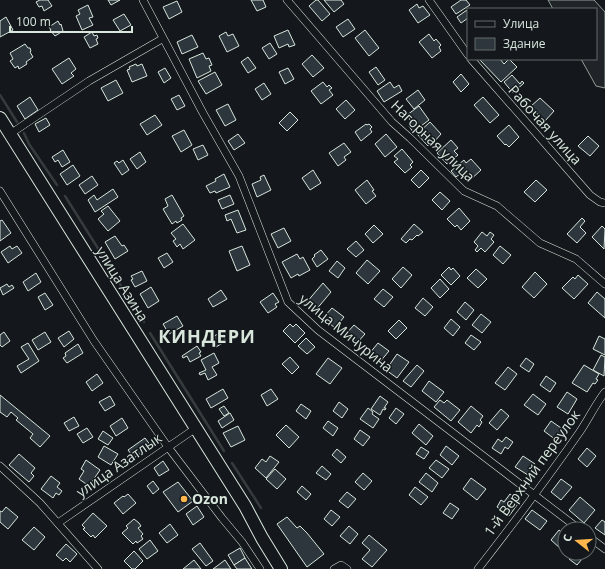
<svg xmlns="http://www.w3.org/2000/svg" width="605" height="569" font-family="'Open Sans',sans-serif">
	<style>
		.green { fill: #202428; stroke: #939e99 }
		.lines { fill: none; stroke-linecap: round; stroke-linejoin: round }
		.stream { stroke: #363b3e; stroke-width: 2.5 }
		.building { fill: #2c363c; stroke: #d8e6dc }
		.minor-casing { stroke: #d8e6dc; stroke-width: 8 }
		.primary-casing { stroke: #d8e6dc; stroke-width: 14 }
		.minor { stroke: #14181c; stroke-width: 7 }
		.primary { stroke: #14181c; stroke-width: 12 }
		.poi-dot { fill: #ffb74d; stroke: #14181c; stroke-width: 1.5 }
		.labels { text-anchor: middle; stroke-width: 3; stroke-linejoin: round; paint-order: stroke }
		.street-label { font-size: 14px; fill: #d8e6dc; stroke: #14181c }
		.poi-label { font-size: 14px; font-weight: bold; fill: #d8e6dc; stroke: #14181c; text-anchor: start }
		.district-label { font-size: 18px; font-weight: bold; letter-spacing: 1px; fill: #d8e6dc; stroke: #14181c }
	</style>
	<rect width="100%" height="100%" fill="#14181c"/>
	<path class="green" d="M548,0H594L605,12V88L596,86L581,59H596V9H553Z"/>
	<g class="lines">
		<g class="stream">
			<path d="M0,95L17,122"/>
			<path d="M24,133L29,144L57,185"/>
			<path d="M65,196L111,269"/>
			<path d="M118,281L144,322"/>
			<path d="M150,333L224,451"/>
			<path d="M232,463L261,508"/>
		</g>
	</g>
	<g class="building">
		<path d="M40,0H48L52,6L44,11L42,6L39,7L36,2Z"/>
		<path d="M108,0H120L111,5Z"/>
		<path d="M251,0H263L266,7L257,11Z"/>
		<path d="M316,0H318L330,14L322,21L309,6Z"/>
		<path d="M324,0H341L344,4L334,12Z"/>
		<path d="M461,0H466L470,5L456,14L451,7Z"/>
		<path d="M177,1L182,12L169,19L163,7Z"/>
		<path d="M417,4L419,8L423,6L430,15L418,23L409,10Z"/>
		<path d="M88,5L93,17L89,18L93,25L82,30L76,16L80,14L78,10Z"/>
		<path d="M467,10L468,18L461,23L457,17Z"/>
		<path d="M124,14L131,25L120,31L113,20Z"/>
		<path d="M6,17L13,30L0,37V21Z"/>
		<path d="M348,19L355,29L343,37L336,27Z"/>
		<path d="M58,21L60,25L61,24L63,31L55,36L50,30H51L49,27Z"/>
		<path d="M288,30L295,45L289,47L288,44L279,48L274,36Z"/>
		<path d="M365,30L379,48L369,56L355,38Z"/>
		<path d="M92,32L94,36L97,35L98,38L96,39L98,44L90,48L84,37Z"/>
		<path d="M226,32L228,36L233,34L239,46L227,52L219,36Z"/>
		<path d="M429,34L434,41L436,39L441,45L439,47L441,51L432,58L419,42Z"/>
		<path d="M192,35L198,47L182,54L177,42Z"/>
		<path d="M270,43L277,54L269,59L262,48Z"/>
		<path d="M25,44L28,48H30L31,51L30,52L33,57L26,62L27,64L19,69L18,66L15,68L10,61L13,59L10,53Z"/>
		<path d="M203,53L206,59L209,58L212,65L209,66L211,71L197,78L189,59Z"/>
		<path d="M312,55L324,68L313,77L302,64Z"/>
		<path d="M248,57L256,68L248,73L241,62Z"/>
		<path d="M69,58L76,69L71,73L74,76L62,84L52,69Z"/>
		<path d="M481,59H500L504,64L509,59L517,67L501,82L480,60Z"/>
		<path d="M136,64L137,66L142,64L147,76L132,82L127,70L130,69L129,67Z"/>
		<path d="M376,67L385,80L378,85L369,72Z"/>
		<path d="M165,68L171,78L164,83L158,72Z"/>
		<path d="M288,68L294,79L285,84L279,72Z"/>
		<path d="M215,72L222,85L206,94L198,81Z"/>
		<path d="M461,74L469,84L461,92L453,82Z"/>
		<path d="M512,75L520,84L522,81L524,83L513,93L504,82Z"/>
		<path d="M116,80L123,93L108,101L101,88Z"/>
		<path d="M323,82L327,87L329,85L332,88L329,90L333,95L321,104L311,91Z"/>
		<path d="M390,82L394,88L399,85L402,91L384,102L377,91Z"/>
		<path d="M264,83L271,94L262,100L255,89Z"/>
		<path d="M418,90L425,100L414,109L406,99Z"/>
		<path d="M179,95L185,106L177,110L171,99Z"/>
		<path d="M30,97L38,110L25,119L17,106Z"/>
		<path d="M483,97L499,115L490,123L474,105Z"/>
		<path d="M540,98L554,111L545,121L530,107Z"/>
		<path d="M346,100L355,110L345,119L336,109Z"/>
		<path d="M228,104L236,120L225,126L216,110Z"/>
		<path d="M419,106L429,120L413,132L409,126L412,123L407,115Z"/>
		<path d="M290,112L298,120L287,131L279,123Z"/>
		<path d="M155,115L162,125L147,135L140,124Z"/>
		<path d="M46,118L50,125L39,132L35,124Z"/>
		<path d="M430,122L441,134L434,142L433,141L428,146L417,134Z"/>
		<path d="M366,124L367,125L369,124L372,127L370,129L372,132L361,141L355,132Z"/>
		<path d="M509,125L519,137L509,147L506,144L505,145L497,136Z"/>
		<path d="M184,130L192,145L181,152L172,136Z"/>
		<path d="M238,134L245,143L234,150L228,141Z"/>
		<path d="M386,134L397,147L385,157L375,144Z"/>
		<path d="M588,136L599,146L590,156L578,146Z"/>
		<path d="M451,140L458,148L454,151L458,155L447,164L437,153Z"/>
		<path d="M344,143L351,152L344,157L346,160L338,166L329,153Z"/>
		<path d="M203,145L208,155L198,160L193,149Z"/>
		<path d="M402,149L413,162L410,165L412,167L405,173L394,162L398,159L394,156Z"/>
		<path d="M63,150L70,162L62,167L58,160L55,162L52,157Z"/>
		<path d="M140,152L146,162L137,169L130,159Z"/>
		<path d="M471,159L481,170L469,181L461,173L456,177L451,171L464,160L466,163Z"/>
		<path d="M123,160L129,170L122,175L114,163L117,161L119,163Z"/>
		<path d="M73,165L80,176L67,185L60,174Z"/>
		<path d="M313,170L321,183L310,190L302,178Z"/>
		<path d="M421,170L429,178L419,188L411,180Z"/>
		<path d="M224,174L230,187L216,193L215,191L210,193L206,186L216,181L215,179Z"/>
		<path d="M264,175L271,190L257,197L252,184L261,180L260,177Z"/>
		<path d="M92,176L98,185L85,194L79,185Z"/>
		<path d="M367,180L374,190L372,191L376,196L366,204L355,190Z"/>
		<path d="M536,180L547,190L535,202L524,192Z"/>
		<path d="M113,189L118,197L95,212L88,200L94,195L97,200Z"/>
		<path d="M440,192L450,201L442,210L432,200Z"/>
		<path d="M172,195L184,216L181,218L182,220L177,223L176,221L172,224L163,209L168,206L165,199Z"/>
		<path d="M230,195L234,204L222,209L218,200Z"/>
		<path d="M108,206L120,221L108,231L98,219L104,214L101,211Z"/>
		<path d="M459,208L470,221L461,230L457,225L455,227L447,219Z"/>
		<path d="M238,210L246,230L237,233L231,219L227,221L225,215Z"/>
		<path d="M582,218L585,221L580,227L586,233L577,243L567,234Z"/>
		<path d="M2,220L11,233L0,241V221Z"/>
		<path d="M183,224L195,240L183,249L180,244L177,247L173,241L176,239L171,233Z"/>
		<path d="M414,224L423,232L418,236L417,235L412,240L410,239L406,243L401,239Z"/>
		<path d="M374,225L383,234L373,243L365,234Z"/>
		<path d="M602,226L605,229L604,249L592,237Z"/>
		<path d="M284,228L291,241L278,248L271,234Z"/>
		<path d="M482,232L487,236L490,232L494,235L491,239L494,242L485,252L481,248L477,252L475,250L478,246L474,242Z"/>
		<path d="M115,236L122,246L124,245L128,251L115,259L105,242Z"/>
		<path d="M356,241L364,250L356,257L347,249Z"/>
		<path d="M10,246L12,249L17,246L22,253L8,263L1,252Z"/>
		<path d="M242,246L250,265L237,271L229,251Z"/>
		<path d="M500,246L511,255L503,264L493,255Z"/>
		<path d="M321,250L328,259L317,267L312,259L315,256L314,255Z"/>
		<path d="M167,253L173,262L164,268L158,258Z"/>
		<path d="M297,254L300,259L303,257L310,270L299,276L298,274L291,278L282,262Z"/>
		<path d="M367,260L380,271L368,284L356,273Z"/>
		<path d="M337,261L345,268L338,278L329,271Z"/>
		<path d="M403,267L412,275L401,288L392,279Z"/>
		<path d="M449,267L451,270L453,268L460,276L451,285L441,275Z"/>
		<path d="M476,269L487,279L478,288L467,278Z"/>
		<path d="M142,271L147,281L135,287L131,280L133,279L131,276Z"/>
		<path d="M535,272L547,284L534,298L522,287Z"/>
		<path d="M36,273L41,282L28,291L23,282Z"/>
		<path d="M578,275L588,284L574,299L562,288L573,277L575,279Z"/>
		<path d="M440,279L449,289L440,298L431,288Z"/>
		<path d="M323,283L331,292L315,311L306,303Z"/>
		<path d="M7,284L9,287L12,285L14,288L3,295L0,288Z"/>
		<path d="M151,287L159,301L148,308L140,294Z"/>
		<path d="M383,289L393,297L384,307L374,299Z"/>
		<path d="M221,290L227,299L213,307L208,299Z"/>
		<path d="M597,292L605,299V318L588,303Z"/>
		<path d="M45,293L53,305L45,310L38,297Z"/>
		<path d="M273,293L279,302L275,304L277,307L268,313L260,302Z"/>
		<path d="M423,298L433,307L425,316L415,308Z"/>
		<path d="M465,302L474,310L466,320L457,312Z"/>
		<path d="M332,308L344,317L335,328L323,318Z"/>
		<path d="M481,314L491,322L482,333L472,325Z"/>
		<path d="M177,316L183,326L169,334L163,324Z"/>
		<path d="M451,319L460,327L453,336L444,328Z"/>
		<path d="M399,320L407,328L396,339L388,331Z"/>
		<path d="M290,324L293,327L296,324L305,333L295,343L283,331Z"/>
		<path d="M354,325L365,334L356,344L345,335Z"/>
		<path d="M69,331L74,339L64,347L58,338Z"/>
		<path d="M4,332L10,341L2,347L0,345V335Z"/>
		<path d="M45,332L51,342L38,350L32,340Z"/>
		<path d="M221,332L226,341L216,347L211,338Z"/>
		<path d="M471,335L481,342L474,350L465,343Z"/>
		<path d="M599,336L605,339V355L593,349Z"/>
		<path d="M306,338L315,347L307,354L298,346Z"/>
		<path d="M28,343L39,361L21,373L17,366L29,359L21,347Z"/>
		<path d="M378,343L389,351L379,363L369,354Z"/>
		<path d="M78,344L83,353L67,363L63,358L66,356L65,353Z"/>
		<path d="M197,346L201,352L199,353L201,356L190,362L187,356L183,358L182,356Z"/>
		<path d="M214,353L219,363L212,367L217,375L208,380L205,373L200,375L199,373L206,370L201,360Z"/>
		<path d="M397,354L409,362L397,378L386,370Z"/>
		<path d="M601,355L605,357L604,376L593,370Z"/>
		<path d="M290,357L299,367L292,374L282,364Z"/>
		<path d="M328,358L342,368L330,384L316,374Z"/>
		<path d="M526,358L534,364L529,372L520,366Z"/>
		<path d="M417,365L424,371L411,387L403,381Z"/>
		<path d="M584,365L599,374L596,379L598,380L595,384L593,383L587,392L572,383Z"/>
		<path d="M508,367L517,374L505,390L495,383Z"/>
		<path d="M97,374L103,383L92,391L86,382Z"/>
		<path d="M546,376L556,383L550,392L540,385Z"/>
		<path d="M429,381L444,392L436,402L422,391Z"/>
		<path d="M223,389L228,398L211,408L206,399Z"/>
		<path d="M271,389L278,399L267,406L261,395Z"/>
		<path d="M567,392L577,399L568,414L557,407Z"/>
		<path d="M533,394L546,404L538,415L524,405Z"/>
		<path d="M0,395L50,436L40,447L30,438L33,434L16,420L18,418L11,412L7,417L0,412Z"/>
		<path d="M110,396L115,405L105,411L99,402Z"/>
		<path d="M380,396L388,402L384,408H386L385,410L383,409L380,415L371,409Z"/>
		<path d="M440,400L444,403L447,400L460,410L451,421L434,407Z"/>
		<path d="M339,402L348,409L342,418L333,411Z"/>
		<path d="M301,404L311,411L306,419L296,411Z"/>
		<path d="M224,406L229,413L224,416L219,409Z"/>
		<path d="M471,406L483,416L480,420L482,422L479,427L477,425L471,433L458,422Z"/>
		<path d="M368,408L373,412L372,414L379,419L373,428L360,419Z"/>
		<path d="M396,408L404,414L396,424L389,418Z"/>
		<path d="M501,409L509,416L497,430L489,423Z"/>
		<path d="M230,413L234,420L222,428L218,421Z"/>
		<path d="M74,417L79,426L69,431L64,423Z"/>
		<path d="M122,418L128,428L116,436L110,426Z"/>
		<path d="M328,421L338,428L333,436L323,428Z"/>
		<path d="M551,421L564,430L556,440L544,431Z"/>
		<path d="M419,424L433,436L426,445L412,433Z"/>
		<path d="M286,425L299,437L289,448L276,435Z"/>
		<path d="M238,426L245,440L231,447L223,433Z"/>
		<path d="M87,428L93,437L83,443L77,434Z"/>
		<path d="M360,430L370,437L363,446L354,439Z"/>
		<path d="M103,431L113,438L108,445L98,439Z"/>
		<path d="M506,437L513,442L508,449L505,447L501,454L492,448L498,439L502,442Z"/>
		<path d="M145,438L151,446L134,458L128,450Z"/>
		<path d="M104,446L118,454L111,465L98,457Z"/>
		<path d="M446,446L459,456L452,465L440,455Z"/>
		<path d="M421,447L429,452L424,459L416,454Z"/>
		<path d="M587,448L596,456L587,467L578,459Z"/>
		<path d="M337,449L346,457L341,463L332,455Z"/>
		<path d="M19,454L35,468L31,473L34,476L29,482L9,465Z"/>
		<path d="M270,456L279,462L266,478L255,468L262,459L266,462Z"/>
		<path d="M523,456L535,464L528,475L515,467Z"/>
		<path d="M86,460L100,470L89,486L79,479L84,471L81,469Z"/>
		<path d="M436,460L449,469L442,478L429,468Z"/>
		<path d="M163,461L169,470L159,476L154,468Z"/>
		<path d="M322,466L331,474L326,480L316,473Z"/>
		<path d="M275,469L286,479L277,489L266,479Z"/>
		<path d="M363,473L372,481L364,490L355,482Z"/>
		<path d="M426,473L438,483L432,492L419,482Z"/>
		<path d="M51,476L60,483L57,487L62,491L59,495L56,493L53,498L41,489Z"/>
		<path d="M471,478L486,489L477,500L463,489Z"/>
		<path d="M561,479L572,487L561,500L551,492Z"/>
		<path d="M153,481L159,489L153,494L147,486Z"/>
		<path d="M178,482L193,501L178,512L163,492Z"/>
		<path d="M302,486L311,494L306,500L297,492Z"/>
		<path d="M415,487L428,497L421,505L409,495Z"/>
		<path d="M347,492L356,499L348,508L339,501Z"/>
		<path d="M128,494L136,503L123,514L114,503L123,496L124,497Z"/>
		<path d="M510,494L520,501L509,516L497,507L501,500L504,502Z"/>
		<path d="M580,497L595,510L584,523L569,510Z"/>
		<path d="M450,503L459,509L452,519L443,513Z"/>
		<path d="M197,506L204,517L193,525L186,514Z"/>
		<path d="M6,507L18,517L8,529L0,522V511L2,512Z"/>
		<path d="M331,510L340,517L332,526L324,519Z"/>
		<path d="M532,510L547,521L540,530L525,519Z"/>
		<path d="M93,513L107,526L95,538L93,535L91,537L83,529L85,528L82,525Z"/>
		<path d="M287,517L297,528L300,526L307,533L324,554L307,567L277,524Z"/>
		<path d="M134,519L139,523L141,526L138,528L143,534L141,536L143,539L137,543L136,541L133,544L122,533L128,528L126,526Z"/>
		<path d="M602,520L605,522V535L595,528Z"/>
		<path d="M170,524L178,535L167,543L159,533Z"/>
		<path d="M349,526L358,534L350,544L340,536Z"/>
		<path d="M34,527L45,537L34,550L22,540Z"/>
		<path d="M559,530L565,535V545L561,549L551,540Z"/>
		<path d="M369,535L387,550L372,567L362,559L370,550L362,543Z"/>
		<path d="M150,540L158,551L147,559L139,549Z"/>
		<path d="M200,543L213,561L206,566L192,549Z"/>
		<path d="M66,544L77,554L70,562L66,558L63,561L56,555Z"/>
		<path d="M240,548L245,558L234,565L228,555Z"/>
		<path d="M134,551L143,561L135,569H132L124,561Z"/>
		<path d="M574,553H587L577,565L569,559Z"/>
		<path d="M245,558L252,569H237L234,565Z"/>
		<path d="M194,560L201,569H183Z"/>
		<path d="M225,560L231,569H213Z"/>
	</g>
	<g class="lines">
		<g class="minor-casing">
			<g id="minor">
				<path d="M143,0L203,113L239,176L288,302L318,330L579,529"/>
				<path d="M287,0L392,122L410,138L464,191L497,206L540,243L576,259L605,284"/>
				<path d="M429,0L468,55"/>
				<path d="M471,59L590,195L600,202L605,203"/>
				<path d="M10,134L89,81L162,39"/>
				<path d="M0,191L94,341L168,447L222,518L242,542L260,569"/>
				<path d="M0,466L40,503L98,569"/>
				<path d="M58,523L196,428"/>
				<path d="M589,537L605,549"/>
				<path d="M334,569L341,565L347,569"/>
				<path d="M478,569C513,524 546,480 579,433C588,420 595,405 605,392"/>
			</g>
		</g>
		<g class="primary-casing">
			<path id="primary" d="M0,118L245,506L262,538L281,569"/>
		</g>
		<use href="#minor" class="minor"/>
		<use href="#primary" class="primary"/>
	</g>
	<circle class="poi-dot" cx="184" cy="499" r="4"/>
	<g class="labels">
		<g class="street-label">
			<text transform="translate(545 125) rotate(48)" y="5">Рабочая улица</text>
			<text transform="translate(433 141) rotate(44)" y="5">Нагорная улица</text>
			<text transform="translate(122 284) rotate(58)" y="5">улица Азина</text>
			<text transform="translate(346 333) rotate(39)" y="5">улица Мичурина</text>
			<text transform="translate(119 465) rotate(-35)" y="5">улица Азатлык</text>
			<text transform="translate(532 473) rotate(-54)" y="5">1-й Верхний переулок</text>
		</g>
		<g class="poi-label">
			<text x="192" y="504">Ozon</text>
		</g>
		<g class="district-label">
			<text x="207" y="343">КИНДЕРИ</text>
		</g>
	</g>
	<rect x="467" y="8" width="130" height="52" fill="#14181c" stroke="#626a69"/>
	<rect x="475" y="21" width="20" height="6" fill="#14181c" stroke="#626a69"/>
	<text x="503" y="28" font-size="12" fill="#d8e6dc">Улица</text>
	<rect x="475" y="38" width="20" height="12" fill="#2c363c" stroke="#626a69"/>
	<text x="503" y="48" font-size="12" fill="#d8e6dc">Здание</text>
	<g transform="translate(577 541) rotate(287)"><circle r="19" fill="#14181c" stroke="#626a69"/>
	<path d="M0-3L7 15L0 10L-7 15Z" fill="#ffb74d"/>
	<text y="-6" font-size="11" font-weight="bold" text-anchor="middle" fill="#d8e6dc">С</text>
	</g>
	<path d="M10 26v6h122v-6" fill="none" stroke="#d8e6dc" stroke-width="2"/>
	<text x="16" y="26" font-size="12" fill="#d8e6dc" stroke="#14181c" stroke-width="3" paint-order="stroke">100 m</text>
</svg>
